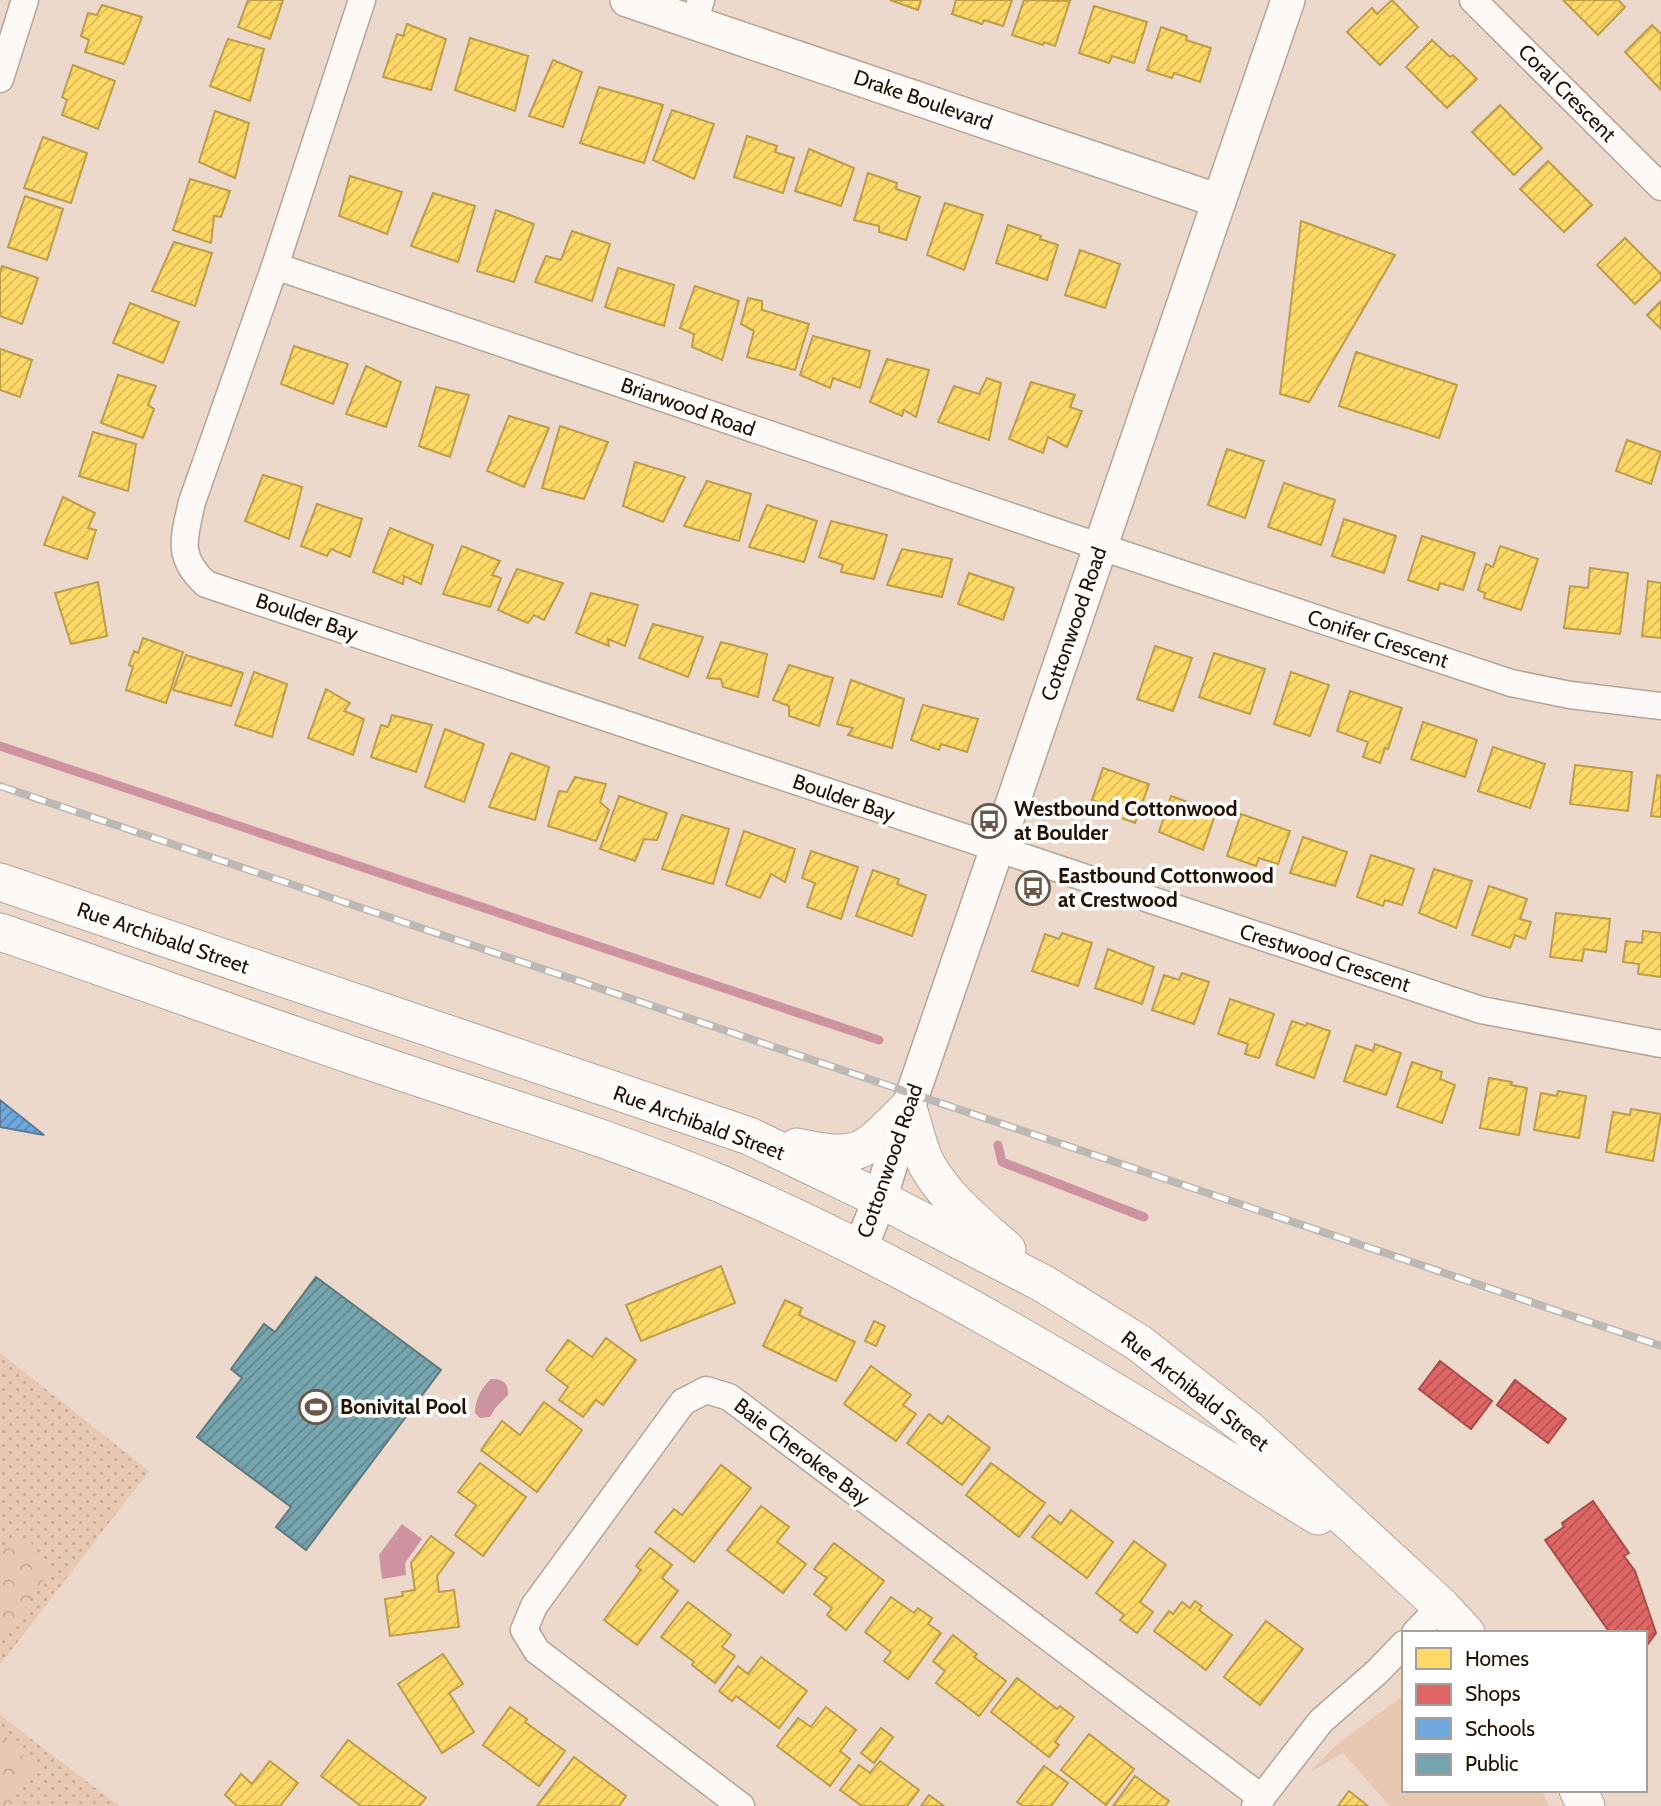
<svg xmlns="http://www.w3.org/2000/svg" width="1661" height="1806" font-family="Cabin,sans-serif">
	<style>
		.grass { fill: url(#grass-dots) }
		.forest { fill: url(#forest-crowns) }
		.green { fill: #e8c8b1 }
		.water { fill: #ce93a0 }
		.homes { fill: url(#homes-hatch); stroke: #bd9d48; stroke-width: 2 }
		.shops { fill: url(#shops-hatch); stroke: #a84c48; stroke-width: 2 }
		.schools { fill: url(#schools-hatch); stroke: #587b9b; stroke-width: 2 }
		.public { fill: url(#public-hatch); stroke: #5d797b; stroke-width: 2 }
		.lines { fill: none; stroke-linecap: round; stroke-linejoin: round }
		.stream { stroke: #ce93a0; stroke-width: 9 }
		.minor-casing { stroke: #b6a496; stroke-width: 29 }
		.tertiary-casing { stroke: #b6a496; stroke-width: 36 }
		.secondary-casing { stroke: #b6a496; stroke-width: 39 }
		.minor { stroke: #fcf9f7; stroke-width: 26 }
		.tertiary { stroke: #fcf9f7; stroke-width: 33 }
		.secondary { stroke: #fcf9f7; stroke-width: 37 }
		.rail-casing { stroke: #bdb8b4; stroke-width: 8 }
		.rail { stroke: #fff; stroke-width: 5; stroke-dasharray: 16; stroke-linecap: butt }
		.labels { text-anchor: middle; stroke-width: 7; stroke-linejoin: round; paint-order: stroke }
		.street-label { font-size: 21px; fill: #241102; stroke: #fff }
		.poi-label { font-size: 21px; font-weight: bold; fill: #241102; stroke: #fff; text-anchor: start }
	</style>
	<defs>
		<pattern id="grass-dots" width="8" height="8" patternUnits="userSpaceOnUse" patternTransform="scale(1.75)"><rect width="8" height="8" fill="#e8c8b1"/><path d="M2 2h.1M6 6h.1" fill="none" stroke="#c7ab97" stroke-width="1.8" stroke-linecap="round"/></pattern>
		<pattern id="forest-crowns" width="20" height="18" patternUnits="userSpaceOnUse" patternTransform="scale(1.75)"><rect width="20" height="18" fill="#e8c8b1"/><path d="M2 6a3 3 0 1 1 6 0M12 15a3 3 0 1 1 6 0" fill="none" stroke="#c7ab97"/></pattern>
		<pattern id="homes-hatch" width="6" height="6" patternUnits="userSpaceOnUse" patternTransform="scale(1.75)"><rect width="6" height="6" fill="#ffd966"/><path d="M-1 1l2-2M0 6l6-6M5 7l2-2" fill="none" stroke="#dab957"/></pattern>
		<pattern id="shops-hatch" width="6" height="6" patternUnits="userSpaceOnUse" patternTransform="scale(1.75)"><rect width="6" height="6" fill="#e06666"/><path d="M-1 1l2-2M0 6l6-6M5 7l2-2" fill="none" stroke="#b55352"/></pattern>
		<pattern id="schools-hatch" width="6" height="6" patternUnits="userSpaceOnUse" patternTransform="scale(1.75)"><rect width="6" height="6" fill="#6fa8dc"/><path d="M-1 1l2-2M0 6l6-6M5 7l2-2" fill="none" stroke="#5b87b0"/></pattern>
		<pattern id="public-hatch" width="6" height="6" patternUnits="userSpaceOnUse" patternTransform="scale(1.75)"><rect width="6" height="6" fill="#76a5af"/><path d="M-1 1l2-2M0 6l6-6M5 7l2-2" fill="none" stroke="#61858c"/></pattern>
	</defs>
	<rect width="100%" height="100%" fill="#ecd9cb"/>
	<g class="grass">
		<path d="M0,1353L149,1471L0,1665Z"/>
		<path d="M0,1715L119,1806H0Z"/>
	</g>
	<g class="forest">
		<path d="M28,1538L50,1571L0,1644V1547Z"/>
		<path d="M0,1730L35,1769L5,1806H0Z"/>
	</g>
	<path class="green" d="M1404,1695V1790H1541L1549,1806H1390L1343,1753L1310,1772L1335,1746Z"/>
	<g class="water">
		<path d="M491,1379C503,1378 509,1384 508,1395L496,1407L490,1417L480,1418L475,1413C475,1400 481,1388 491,1379Z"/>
		<path d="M402,1524L422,1539L405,1563L406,1575L382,1579L379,1555Z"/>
	</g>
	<g class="homes">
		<path d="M248,0H283L270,39L238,27Z"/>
		<path d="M890,0H921L918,10Z"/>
		<path d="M956,0H1012L1003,26L984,20L982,24L952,14Z"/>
		<path d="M1024,0L1070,1L1055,46L1044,42L1043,45L1012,35Z"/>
		<path d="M1392,0L1418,27L1380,65L1347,32L1372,8L1377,14Z"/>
		<path d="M1563,0H1618L1625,7L1598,35Z"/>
		<path d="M102,5L142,17L124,64L85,52L89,40L81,36L88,13L97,15Z"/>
		<path d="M1094,6L1147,22L1134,63L1112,56L1109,63L1079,53Z"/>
		<path d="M407,24L446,39L431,90L383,77L397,34L403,36Z"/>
		<path d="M1652,25L1661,34V90L1625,52Z"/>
		<path d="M1161,27L1187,36L1186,40L1211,48L1200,82L1174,73L1172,78L1147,70Z"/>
		<path d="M470,38L528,56L515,111L455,90Z"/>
		<path d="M228,39L264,49L250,101L210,86Z"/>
		<path d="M1432,40L1450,57L1453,55L1477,79L1447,108L1406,67Z"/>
		<path d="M553,60L582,72L563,127L529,116Z"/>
		<path d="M73,65L115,81L98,129L62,115L67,100L62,97Z"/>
		<path d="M599,87L663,105L644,163L580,143Z"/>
		<path d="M1500,105L1542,148L1514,175L1472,132Z"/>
		<path d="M672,110L714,124L694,179L653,160Z"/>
		<path d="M215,111L249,123L235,178L199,162Z"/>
		<path d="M747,136L777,146L775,152L794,158L783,193L734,177Z"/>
		<path d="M43,137L87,153L71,203L24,188Z"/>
		<path d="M809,149L854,168L841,206L795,191Z"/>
		<path d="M1548,161L1592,205L1564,232L1520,189Z"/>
		<path d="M868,173L897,183L896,189L920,197L906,240L879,232V226L854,220Z"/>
		<path d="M350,176L402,192L387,234L339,216Z"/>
		<path d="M190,179L230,191L221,217L214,216L211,243L173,230Z"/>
		<path d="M433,193L475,206L458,262L411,246Z"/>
		<path d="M25,196L63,209L47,260L8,247Z"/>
		<path d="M945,203L983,215L964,270L927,255Z"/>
		<path d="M496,210L534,224L514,282L477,271Z"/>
		<path d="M1301,221L1395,255L1309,402L1280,394Z"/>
		<path d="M1008,225L1041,236L1040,239L1058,245L1047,280L996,263Z"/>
		<path d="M572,231L610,244L592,301L535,282L546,256L561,260Z"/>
		<path d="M1625,238L1661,274V279L1635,304L1597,265Z"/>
		<path d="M174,242L212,253L195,306L152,291Z"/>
		<path d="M1080,250L1120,264L1105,308L1065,295Z"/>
		<path d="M2,266L38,278L22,324L0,316V272Z"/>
		<path d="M618,268L674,285L664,326L605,307Z"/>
		<path d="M695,286L739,301L722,360L692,347L694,334L680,328Z"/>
		<path d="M748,298L762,301V310L809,324L795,370L747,357L754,331L741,324Z"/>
		<path d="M1661,301V329L1647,315Z"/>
		<path d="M130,303L179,322L163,363L113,343Z"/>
		<path d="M813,336L870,351L860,388L833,378L830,388L800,375Z"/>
		<path d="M294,346L348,364L333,404L281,384Z"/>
		<path d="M0,349L32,360L20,397L0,390Z"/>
		<path d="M1356,352L1457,385L1439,438L1339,406Z"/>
		<path d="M887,359L929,370L916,417L904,410L902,416L870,402Z"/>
		<path d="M366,366L401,382L386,427L346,414Z"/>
		<path d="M118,375L156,386L148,405L154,409L143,438L101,423Z"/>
		<path d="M987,378L1001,383L989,440L938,422L954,386L979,394Z"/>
		<path d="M1031,382L1075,395L1070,407L1082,411L1067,447L1048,437L1043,453L1009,439Z"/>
		<path d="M436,387L469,395L450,457L419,446Z"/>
		<path d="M509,416L549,428L524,487L487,471Z"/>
		<path d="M560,426L608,442L584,499L542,488Z"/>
		<path d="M93,432L136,444L128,491L79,476Z"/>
		<path d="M1627,440L1661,452L1651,484L1616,471Z"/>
		<path d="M1227,449L1264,461L1245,518L1208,505Z"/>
		<path d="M635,462L685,477L663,522L623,506Z"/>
		<path d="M263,475L302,487L289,539L245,521Z"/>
		<path d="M707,481L751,494L739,541L684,526Z"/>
		<path d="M1284,483L1335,500L1321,545L1268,527Z"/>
		<path d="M63,497L95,513L88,528L96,530L87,559L44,545Z"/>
		<path d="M317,504L362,519L350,557L331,549L327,556L301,546Z"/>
		<path d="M767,505L817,521L804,562L749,547Z"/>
		<path d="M1344,519L1396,536L1384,573L1332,556Z"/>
		<path d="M831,521L887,535L874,579L841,572L843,565L819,557Z"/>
		<path d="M390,528L433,545L421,584L404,576L403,584L373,572Z"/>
		<path d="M1422,536L1475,553L1463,590L1440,583L1438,590L1408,580Z"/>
		<path d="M462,546L500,561L492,575L501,578L490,607L443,594Z"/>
		<path d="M1500,546L1538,559L1521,610L1484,598L1485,593L1478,590L1486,564L1493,567Z"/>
		<path d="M902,549L952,559L942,597L887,585Z"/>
		<path d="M1590,568L1628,573L1620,634L1564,628L1570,586L1588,588Z"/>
		<path d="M517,569L563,583L544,620L534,615L528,623L498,610Z"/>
		<path d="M969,573L1014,588L1003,620L958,604Z"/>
		<path d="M1648,581L1661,583V638L1642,636Z"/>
		<path d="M98,582L107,636L71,644L55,593Z"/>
		<path d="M591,593L638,605L625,646L608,639L609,646L576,633Z"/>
		<path d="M653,624L703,637L688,677L639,658Z"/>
		<path d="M143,638L183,652L166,703L126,690L133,667L129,665L134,651L138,653Z"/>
		<path d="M721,642L767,654L758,697L723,687L721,679L707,678Z"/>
		<path d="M1155,646L1192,658L1173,711L1137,699Z"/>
		<path d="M1214,653L1265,669L1250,714L1199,697Z"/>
		<path d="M186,655L243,673L231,706L173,690Z"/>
		<path d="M789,665L833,678L819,726L789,716V706L773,700Z"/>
		<path d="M254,672L287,684L272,737L235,725Z"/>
		<path d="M1291,672L1329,685L1310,736L1274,724Z"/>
		<path d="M851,680L904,699L892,748L848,735L853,728L837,724Z"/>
		<path d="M326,689L350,703L344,711L364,719L353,755L308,738Z"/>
		<path d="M1350,691L1402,708L1388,749L1385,748L1380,763L1363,757L1368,742L1337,731Z"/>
		<path d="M923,705L978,719L967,752L941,744L939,750L911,740Z"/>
		<path d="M392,715L432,725L416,772L371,757L381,725L388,727Z"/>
		<path d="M1423,722L1477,740L1465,777L1411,759Z"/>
		<path d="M445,729L484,744L464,802L425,787Z"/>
		<path d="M1493,747L1545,764L1530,808L1478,791Z"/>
		<path d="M511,753L549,767L535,820L489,807Z"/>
		<path d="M1575,765L1632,772L1628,811L1570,804Z"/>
		<path d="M1103,768L1149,784L1135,823L1110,814L1112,807L1092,800Z"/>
		<path d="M1657,775L1661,776V817L1651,816Z"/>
		<path d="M575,777L606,784L600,802L609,810L596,841L548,826L559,791L567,792Z"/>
		<path d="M619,796L667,813L657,840L644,839L635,861L600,849Z"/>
		<path d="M1171,796L1216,812L1203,850L1159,832Z"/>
		<path d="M1241,814L1290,831L1278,864L1259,858L1256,866L1227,856Z"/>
		<path d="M682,815L729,829L713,884L662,869Z"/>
		<path d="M744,831L795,849L785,882L771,874L760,898L726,885Z"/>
		<path d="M1303,837L1347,852L1335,886L1290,873Z"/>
		<path d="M811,851L858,867L841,919L807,907L815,883L802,878Z"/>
		<path d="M1371,855L1414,869L1402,905L1385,900L1383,906L1357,897Z"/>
		<path d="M1434,869L1472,881L1456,928L1419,913Z"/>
		<path d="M873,870L899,879L897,884L926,895L912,936L856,916Z"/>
		<path d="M1489,886L1527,899L1520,919L1531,922L1525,939L1515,935L1510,948L1472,935Z"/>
		<path d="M1556,913L1610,919L1606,952L1584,949L1582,961L1550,957Z"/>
		<path d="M1643,931L1661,933V977L1638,974L1639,964L1623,962L1626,941L1642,943Z"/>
		<path d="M1062,933L1092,943L1078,986L1032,971L1045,934L1059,939Z"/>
		<path d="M1108,949L1154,967L1142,1004L1095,988Z"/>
		<path d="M1182,973L1209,982L1194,1024L1152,1010L1164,975L1179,980Z"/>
		<path d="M1230,999L1274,1014L1259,1058L1245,1054L1248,1044L1218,1034Z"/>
		<path d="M1292,1021L1306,1026L1307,1023L1330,1031L1314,1078L1276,1065Z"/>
		<path d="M1375,1044L1401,1053L1386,1095L1344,1081L1356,1045L1373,1051Z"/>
		<path d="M1412,1062L1442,1072L1440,1079L1455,1085L1442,1123L1397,1107Z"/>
		<path d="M1489,1078L1512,1082L1511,1085L1527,1088L1519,1135L1480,1128Z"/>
		<path d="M1558,1091L1586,1096L1579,1138L1534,1130L1541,1093L1557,1096Z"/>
		<path d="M1631,1109L1661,1114L1653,1161L1606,1152L1613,1112L1630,1115Z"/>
		<path d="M721,1266L735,1303L641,1341L626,1305Z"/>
		<path d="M785,1300L802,1308L799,1315L855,1342L836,1381L763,1346Z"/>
		<path d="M874,1321L885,1326L876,1346L865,1341Z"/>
		<path d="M606,1338L636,1360L603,1405L596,1400L583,1417L559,1400L568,1387L546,1370L568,1340L592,1357Z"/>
		<path d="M871,1366L911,1395L903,1405L916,1414L896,1441L844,1404Z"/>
		<path d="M544,1402L582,1430L537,1492L481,1450L502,1421L520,1435Z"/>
		<path d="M929,1414L942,1424L948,1416L990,1448L962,1485L907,1443Z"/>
		<path d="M480,1463L526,1497L483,1556L455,1535L476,1505L458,1492Z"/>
		<path d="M991,1463L1045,1503L1019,1537L966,1495Z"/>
		<path d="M721,1465L751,1488L694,1562L655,1532L674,1509L682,1515Z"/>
		<path d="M761,1506L789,1527L777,1542L806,1564L783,1593L727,1550Z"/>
		<path d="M1071,1510L1113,1542L1087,1578L1032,1537L1049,1515L1061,1524Z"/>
		<path d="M431,1536L454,1553L437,1576L439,1592L454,1590L459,1627L390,1636L385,1599L403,1596L402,1592L415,1590L411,1563Z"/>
		<path d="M1134,1541L1166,1565L1140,1602L1153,1612L1137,1633L1120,1620L1124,1615L1096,1593Z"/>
		<path d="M834,1543L884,1581L846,1630L827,1615L832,1608L814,1594L827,1578L814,1569Z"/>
		<path d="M650,1548L672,1565L662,1578L678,1591L637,1645L604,1620L641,1570L636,1566Z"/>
		<path d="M891,1597L914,1613L918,1608L932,1618L928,1624L941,1633L908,1679L884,1661L891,1652L865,1632Z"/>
		<path d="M1195,1601L1202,1606L1199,1610L1232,1635L1206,1670L1154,1631L1169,1611L1173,1614L1182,1602L1190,1608Z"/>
		<path d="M688,1602L731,1635L722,1647L735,1656L715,1683L692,1665L694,1662L661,1637Z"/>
		<path d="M1266,1621L1303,1649L1260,1705L1224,1677Z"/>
		<path d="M953,1635L977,1654L974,1657L1006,1681L979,1716L936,1683L945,1671L933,1661Z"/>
		<path d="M443,1654L463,1684L449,1693L474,1732L442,1753L398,1684Z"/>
		<path d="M761,1657L807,1691L779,1728L736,1696L732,1701L719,1691L738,1666L748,1674Z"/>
		<path d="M1017,1678L1057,1709L1060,1706L1074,1717L1055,1742L1059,1745L1049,1757L991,1712Z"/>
		<path d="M510,1707L527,1719L525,1722L565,1751L539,1786L483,1745Z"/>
		<path d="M826,1707L856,1730L840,1751L850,1759L830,1786L777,1746L798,1718L811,1727Z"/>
		<path d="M881,1728L893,1737L874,1763L861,1753Z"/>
		<path d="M1089,1734L1134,1769L1106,1805L1061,1770Z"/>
		<path d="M348,1740L426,1798L419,1806H361L321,1776Z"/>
		<path d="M574,1757L626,1796L619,1806H537Z"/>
		<path d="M270,1761L298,1783L280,1806H237L225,1795L241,1774L252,1784Z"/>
		<path d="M880,1761L919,1790L907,1806H862L840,1790L859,1765L870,1773Z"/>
		<path d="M1044,1766L1068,1783L1051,1806H1023L1017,1802Z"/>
		<path d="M1135,1776L1169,1801L1165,1806H1113Z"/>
		<path d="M1349,1791L1368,1806H1338Z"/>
		<path d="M929,1795L944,1806H921Z"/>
	</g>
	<g class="shops">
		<path d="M1440,1361L1492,1401L1471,1429L1419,1389Z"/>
		<path d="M1515,1380L1566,1419L1548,1443L1497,1405Z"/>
		<path d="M1593,1501L1629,1553L1624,1556L1635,1571L1656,1633L1645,1648V1633H1610L1545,1540L1564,1527L1562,1523Z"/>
	</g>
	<path class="schools" d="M0,1100L44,1135L0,1127Z"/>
	<path class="public" d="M316,1277L441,1370L306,1550L276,1527L291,1507L197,1437L242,1378L231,1369L264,1324L275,1332Z"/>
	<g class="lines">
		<g class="stream">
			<path d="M0,746L879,1040"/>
			<path d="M998,1145L1002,1162L1144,1217"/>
		</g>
		<g class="minor-casing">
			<g id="minor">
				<path d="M362,0L275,266L192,502C184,538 176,557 206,584L1481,1010L1661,1044"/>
				<path d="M1473,0L1661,187"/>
				<path d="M694,23L701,0"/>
				<path d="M0,79L25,0"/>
				<path d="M275,266L1071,537L1511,683L1570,695L1661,706"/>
				<path d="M1415,1633L1441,1606"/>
				<path d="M741,1806L537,1651L524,1630L534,1606L683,1402L706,1390L729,1397L1262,1798"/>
				<path d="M1255,1806L1321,1721L1377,1672L1404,1644"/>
			</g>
		</g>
		<g class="tertiary-casing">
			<g id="tertiary">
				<path d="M627,0L1219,201"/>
				<path d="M860,1249L880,1199L908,1108L1288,0"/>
			</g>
		</g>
		<g class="secondary-casing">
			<g id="secondary">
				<path d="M0,882L749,1136L880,1199L1044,1284L1139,1343L1248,1429L1441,1606L1466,1633"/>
				<path d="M0,932C126,975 251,1021 378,1064C492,1103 609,1137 721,1184C931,1274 1124,1397 1318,1516"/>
				<path d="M797,1147C862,1161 863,1152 908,1108C914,1126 918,1148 927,1165C946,1199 978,1224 1007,1250"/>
				<path d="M1578,1790L1586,1806"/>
			</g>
		</g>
		<use href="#minor" class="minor"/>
		<use href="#tertiary" class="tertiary"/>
		<use href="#secondary" class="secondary"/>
		<g class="rail-casing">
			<path id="rail" d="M0,786L1661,1346"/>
		</g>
		<use href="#rail" class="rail"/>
	</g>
	<defs>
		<g id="bus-ring" transform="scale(1.75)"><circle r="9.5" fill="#fff" stroke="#6a5748" stroke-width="1.5"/><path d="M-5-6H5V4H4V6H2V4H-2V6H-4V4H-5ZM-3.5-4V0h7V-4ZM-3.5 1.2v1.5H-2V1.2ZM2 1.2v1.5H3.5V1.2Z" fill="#6a5748"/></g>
		<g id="stadium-ring" transform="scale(1.75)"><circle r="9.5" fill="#fff" stroke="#6a5748" stroke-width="1.5"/><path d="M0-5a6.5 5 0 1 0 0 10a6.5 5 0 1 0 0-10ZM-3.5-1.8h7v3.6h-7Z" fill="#6a5748"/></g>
	</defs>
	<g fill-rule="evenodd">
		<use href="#bus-ring" x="989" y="821"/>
		<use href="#bus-ring" x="1033" y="888"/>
		<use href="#stadium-ring" x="316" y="1407"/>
	</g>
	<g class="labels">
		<g class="street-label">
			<text transform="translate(1567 93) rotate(45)" y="7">Coral Crescent</text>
			<text transform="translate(923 100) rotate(19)" y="7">Drake Boulevard</text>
			<text transform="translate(688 407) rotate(19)" y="7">Briarwood Road</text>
			<text transform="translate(307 617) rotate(19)" y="7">Boulder Bay</text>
			<text transform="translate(1074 624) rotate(-71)" y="7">Cottonwood Road</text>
			<text transform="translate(1378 639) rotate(18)" y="7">Conifer Crescent</text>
			<text transform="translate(844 798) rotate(19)" y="7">Boulder Bay</text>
			<text transform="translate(163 938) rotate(19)" y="7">Rue Archibald Street</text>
			<text transform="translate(1325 958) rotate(18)" y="7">Crestwood Crescent</text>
			<text transform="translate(699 1123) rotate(20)" y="7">Rue Archibald Street</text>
			<text transform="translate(890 1161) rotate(-71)" y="7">Cottonwood Road</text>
			<text transform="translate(1195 1391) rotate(38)" y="7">Rue Archibald Street</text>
			<text transform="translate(802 1452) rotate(37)" y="7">Baie Cherokee Bay</text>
		</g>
		<g class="poi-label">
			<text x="1014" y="816">Westbound Cottonwood<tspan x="1014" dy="24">at Boulder</tspan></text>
			<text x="1058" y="883">Eastbound Cottonwood<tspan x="1058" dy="24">at Crestwood</tspan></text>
			<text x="340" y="1414">Bonivital Pool</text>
		</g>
	</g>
	<rect x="1402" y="1631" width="245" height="161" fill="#ffffff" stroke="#a7a09a" stroke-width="2"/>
	<rect x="1416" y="1648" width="35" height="21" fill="#ffd966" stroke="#a7a09a" stroke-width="2"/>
	<text x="1465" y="1666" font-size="21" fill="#241102">Homes</text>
	<rect x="1416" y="1684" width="35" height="21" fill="#e06666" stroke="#a7a09a" stroke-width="2"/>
	<text x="1465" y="1701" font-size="21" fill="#241102">Shops</text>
	<rect x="1416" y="1718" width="35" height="21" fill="#6fa8dc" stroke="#a7a09a" stroke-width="2"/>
	<text x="1465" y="1736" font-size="21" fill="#241102">Schools</text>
	<rect x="1416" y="1754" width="35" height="21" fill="#76a5af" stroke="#a7a09a" stroke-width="2"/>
	<text x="1465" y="1771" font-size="21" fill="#241102">Public</text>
</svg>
